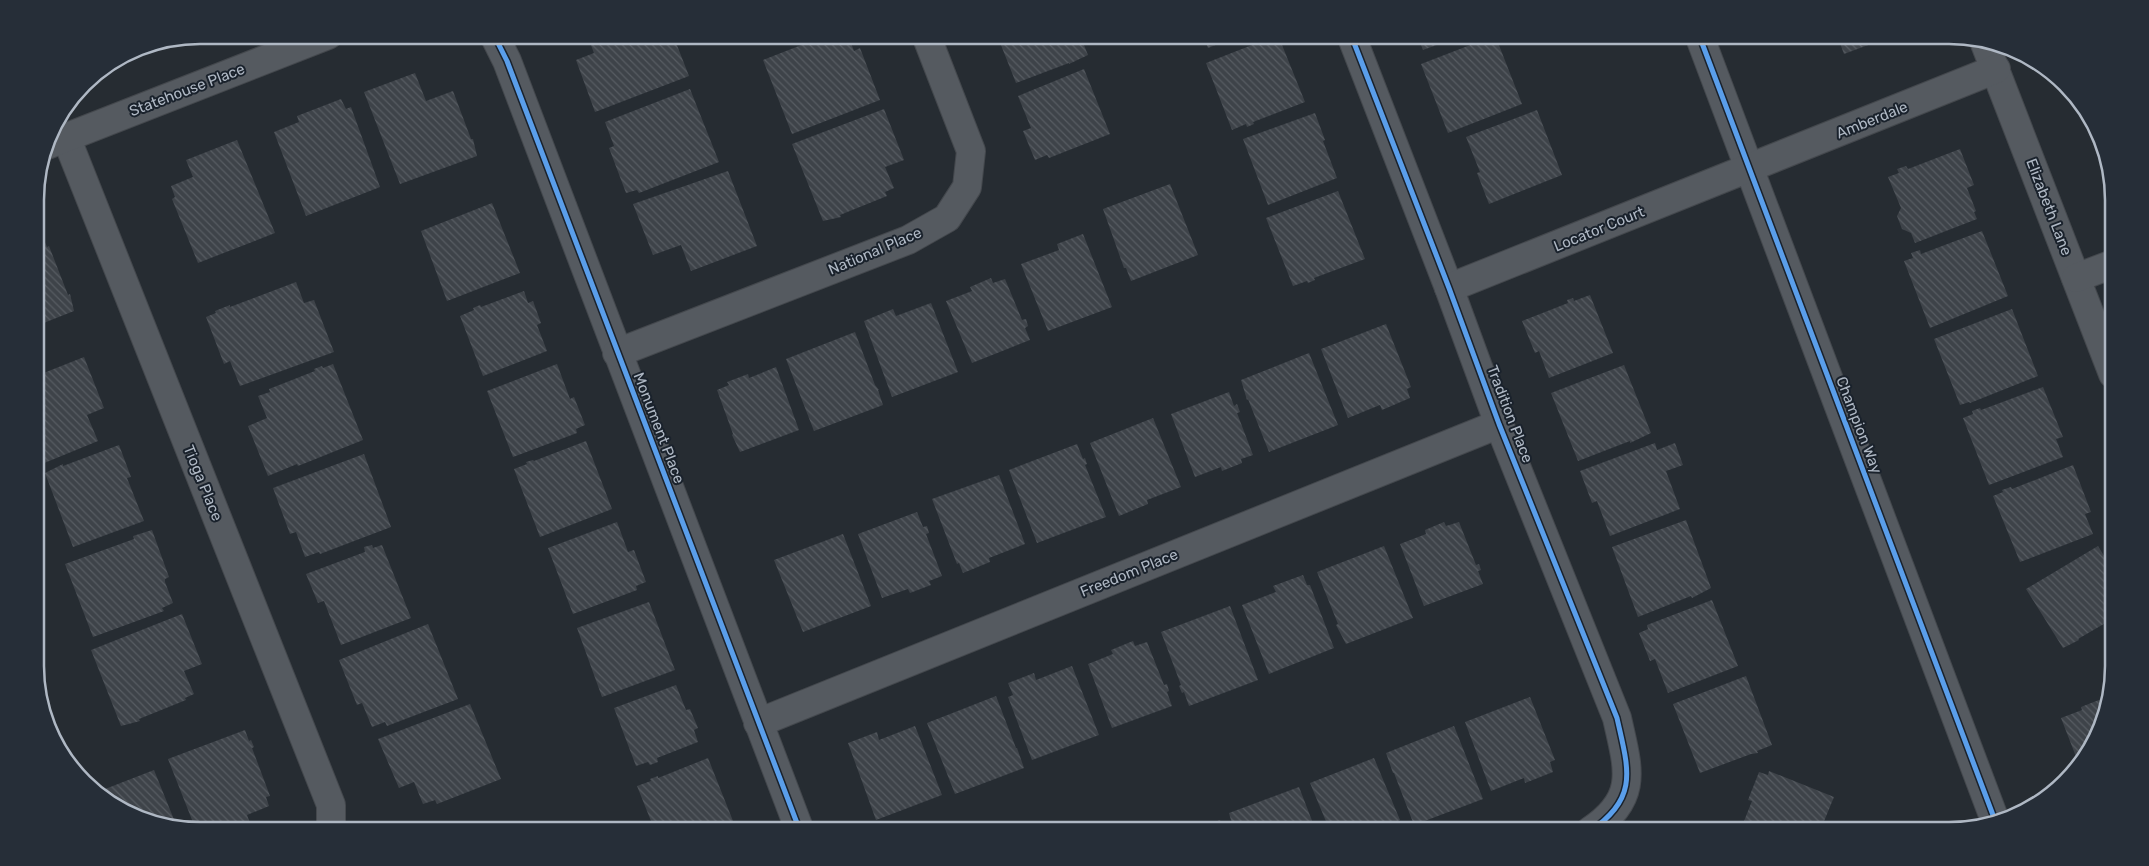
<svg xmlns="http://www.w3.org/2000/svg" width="2149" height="866" font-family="Rubik,sans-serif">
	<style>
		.building { fill: url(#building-back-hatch) }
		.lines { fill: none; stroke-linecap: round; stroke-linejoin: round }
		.minor-casing { stroke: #44484d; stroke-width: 30 }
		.minor { stroke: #555a60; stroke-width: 28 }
		.cycleway-casing { stroke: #1a222c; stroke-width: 8 }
		.cycleway { stroke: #5a9eea; stroke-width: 5 }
		.labels { text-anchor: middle; stroke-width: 4; stroke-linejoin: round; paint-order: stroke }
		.street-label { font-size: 15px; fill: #afb8c4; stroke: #1a222c }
		.rim { fill: none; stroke: #afb8c4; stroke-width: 2.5 }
	</style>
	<defs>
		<pattern id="building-back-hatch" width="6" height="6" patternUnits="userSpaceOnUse" patternTransform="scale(1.25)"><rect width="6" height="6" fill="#3e4349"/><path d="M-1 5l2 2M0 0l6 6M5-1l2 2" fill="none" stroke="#575c62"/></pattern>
	</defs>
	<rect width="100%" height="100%" fill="#262c32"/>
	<g class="building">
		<path d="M587,35H673L689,76L595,112L576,60L594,53Z"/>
		<path d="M827,35H848L854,51L860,48L880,100L792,134L763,60Z"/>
		<path d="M997,35H1080L1088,55L1069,64V63L1016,83Z"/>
		<path d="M1177,35H1241L1208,48L1203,36L1180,45Z"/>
		<path d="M1278,35L1305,102L1253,122L1254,124L1247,127L1246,124L1232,130L1206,63Z"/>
		<path d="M1417,35H1464L1423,50Z"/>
		<path d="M1495,35L1522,104L1448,133L1421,64L1473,44L1472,42L1479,40L1480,41Z"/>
		<path d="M1837,35H1895L1844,54Z"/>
		<path d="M1084,69L1110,134L1049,158L1047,155L1035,160L1023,131L1031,128L1018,96Z"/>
		<path d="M415,73L426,101L453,91L471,139H473L477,156L400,184L364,92Z"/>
		<path d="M690,89L719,162L639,193L637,190L626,193L609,148L614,146L605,122Z"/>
		<path d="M341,99L346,109L351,107L380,187L306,216L274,132L299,122L297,116Z"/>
		<path d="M2084,108L2113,178V181L2108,183L2080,110Z"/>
		<path d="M884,109L904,160L885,167L894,188L885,192L887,196L840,215L841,217L823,221L792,144Z"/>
		<path d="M1537,110L1562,175L1489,204L1477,173L1480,172L1466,137Z"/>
		<path d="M1315,113L1325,140L1323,141L1337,178L1268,205L1243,139Z"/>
		<path d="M237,140L275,233L198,263L172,199L175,197L171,186L193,177L186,160Z"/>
		<path d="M1960,149L1974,185L1967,188L1976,211L1974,212L1977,219L1915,243L1911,233L1902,229L1897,216L1901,208L1888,177L1899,173L1897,169L1906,166L1908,169Z"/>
		<path d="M728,171L757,246L691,271L681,245L653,255L633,204Z"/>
		<path d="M1170,184L1198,255L1131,281L1126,268H1124L1103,209Z"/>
		<path d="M1338,191L1365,259L1314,278L1315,280L1308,283L1307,281L1293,286L1266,218Z"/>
		<path d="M492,203L520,273L447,301L421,231Z"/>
		<path d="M1982,231L2008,296L1930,328L1904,261L1913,258L1911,253L1920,250L1921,254Z"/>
		<path d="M1083,234L1112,307L1048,331L1021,264L1059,250L1057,244Z"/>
		<path d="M42,235L47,247L49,246L68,295L70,294L74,311L36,326V238Z"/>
		<path d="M991,278L993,283L1005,279L1022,320L1026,319L1028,326L1025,328L1030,340L972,363L946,301L972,291L970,287Z"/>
		<path d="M296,282L304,303L314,300L334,352L240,386L230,361L224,364L206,317L216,313L215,311L230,305V307Z"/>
		<path d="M524,291L528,303L533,301L541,323L537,325L547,351L483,376L460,316L474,310L473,308L480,305L481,307Z"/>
		<path d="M1590,295L1613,353L1549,378L1539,351L1535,353L1522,321L1568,303L1567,300L1573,298L1574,301Z"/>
		<path d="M931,303L958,372L892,397L864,321L893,309L896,316Z"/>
		<path d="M2012,309L2038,376L1970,403L1969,402L1960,405L1934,339Z"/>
		<path d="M1386,324L1411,387L1407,389L1410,398L1382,410L1380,405L1348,418L1321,349Z"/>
		<path d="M855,332L875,385L879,390H878L883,405L814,431L786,359Z"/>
		<path d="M1309,353L1338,425L1269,452L1248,399L1247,400L1241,380Z"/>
		<path d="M84,357L104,408L87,415L98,441L37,466L36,376Z"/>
		<path d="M333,364L363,440L298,466L297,464L268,476L248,426L267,418L258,396L270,392L269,389L315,371L314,369L322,366L323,368Z"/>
		<path d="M557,364L570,399L574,397L585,425L576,429L577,433L513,457L487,391Z"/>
		<path d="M1624,365L1651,433L1630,443V441L1578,461L1551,393Z"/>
		<path d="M776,367L799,430L740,452L732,435L733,434L717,390L729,385L727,382L748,374L749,378Z"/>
		<path d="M2043,387L2063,437L2056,439L2063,457L1989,485L1963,418L1973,414L1972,411L1980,408L1981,410Z"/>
		<path d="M1229,392L1234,406L1237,404L1240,412L1237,413L1253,455L1241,459L1242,463L1222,471L1221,467L1195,477L1171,414Z"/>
		<path d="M1153,418L1181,487L1147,500L1148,504L1119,516L1090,443Z"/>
		<path d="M586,441L612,509L540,537L514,469L527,464L526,462L533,460L534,461Z"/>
		<path d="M1655,443L1657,450L1675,443L1683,465L1666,471L1680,509L1610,536L1597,501L1592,503L1580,471Z"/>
		<path d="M1077,444L1083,459L1085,458L1087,464L1085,465L1106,517L1037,543L1009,470Z"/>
		<path d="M119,445L131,477L127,478L144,521L73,547L45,473L63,464V466Z"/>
		<path d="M364,454L391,527L320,554L319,552L305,557L296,532L290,534L273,488Z"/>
		<path d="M2073,465L2091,512L2085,514L2093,534L2020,562L1993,496L2003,492L2002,490L2011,487L2012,489Z"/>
		<path d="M999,475L1025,544L989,558L990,562L963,573L959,563L957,564L932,499Z"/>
		<path d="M917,512L923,527L927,526L929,533L926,534L942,576L929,581L931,585L910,593L908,589L882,598L858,534Z"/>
		<path d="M1686,520L1711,588L1692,598L1691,596L1638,617L1612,547Z"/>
		<path d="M617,522L628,552L634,550L646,582L636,586L637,590L573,614L548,548Z"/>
		<path d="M1444,522L1446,526L1459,522L1476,565L1479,564L1481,570L1478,571L1483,584L1424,606L1400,544L1426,534L1425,530Z"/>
		<path d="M152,530L169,577L165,579V582L173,603L162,608L164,611L93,637L65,564L134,539L133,536Z"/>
		<path d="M843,534L871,606L803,632L774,560Z"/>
		<path d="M372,545L373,548L382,545L411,618L341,645L324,601L318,603L306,574L365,552L364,547Z"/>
		<path d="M1384,546L1413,618L1346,644L1336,625L1338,624L1317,572Z"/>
		<path d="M2098,546L2114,572V618L2078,639L2079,640L2063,648L2026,589Z"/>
		<path d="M1303,575L1307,585H1310L1334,648L1269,674L1242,605L1276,592L1273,586Z"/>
		<path d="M1712,600L1738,666L1668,693L1655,659L1650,661L1639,633L1648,629L1647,625Z"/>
		<path d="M649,602L675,670L602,697L577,628Z"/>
		<path d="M1230,606L1258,680L1189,706L1184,692L1182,693L1179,686L1181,685L1161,632Z"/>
		<path d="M182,614L202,664L184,671L194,694L185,698L186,700L139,719L140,721L121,726L91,650Z"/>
		<path d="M428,624L458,699L387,726L385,722L372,727L362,703L357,705L339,660Z"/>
		<path d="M1133,641L1135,646L1147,642L1164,685L1167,684L1169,691L1167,692L1172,706L1112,728L1088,664L1113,654L1111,650Z"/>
		<path d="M1072,666L1099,735L1032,760L1008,697L1013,695L1008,683L1034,673L1036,680Z"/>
		<path d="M1746,676L1772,745L1757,751L1758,753L1751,754L1700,773L1673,704Z"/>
		<path d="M676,685L686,710L690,709L698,728L694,730L698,742L657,758L658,762L650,765L648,762L636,766L614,708Z"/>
		<path d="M996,696L1016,748H1017L1024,768L955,794L927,723Z"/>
		<path d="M2109,696L2105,720L2080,767L2061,718L2082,710L2081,707Z"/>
		<path d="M1530,697L1555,760L1550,762L1553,772L1525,783L1524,778L1491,791L1465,722Z"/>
		<path d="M470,704L501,779L437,804L435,800L423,804L414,782L399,788L378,739Z"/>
		<path d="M915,726L942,795L876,820L848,743L877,732L879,740Z"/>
		<path d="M1454,726L1483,799L1414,825L1394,773H1393L1386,753Z"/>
		<path d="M245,730L249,741L251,740L254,747L252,748L270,796L266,797L269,806L247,815L253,831L196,830L168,759Z"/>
		<path d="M708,758L735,826L722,831H655L637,786L651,781L650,779L658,776V778Z"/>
		<path d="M1374,758L1400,820L1388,825L1391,831H1330L1310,783Z"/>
		<path d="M154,770L177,827L146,822L100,791Z"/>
		<path d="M1769,771L1834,797L1820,831H1740L1752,801L1748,800L1759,772L1768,775Z"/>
		<path d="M1299,787L1316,831H1234L1229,813Z"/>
		<path d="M1220,820L1224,831H1192Z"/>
	</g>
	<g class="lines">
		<g class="minor-casing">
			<g id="minor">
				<path d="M494,35L507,61L800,831"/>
				<path d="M1351,35L1449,288L1499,424L1617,718C1628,768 1640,798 1590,831"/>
				<path d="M1699,35L1996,823"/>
				<path d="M1984,41L2113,374"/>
				<path d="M66,137L331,805V831"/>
				<path d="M47,145L328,35"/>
				<path d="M2076,278L2113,264"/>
				<path d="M1449,288L1996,69"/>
				<path d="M617,353L908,240L947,218L967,187L971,151L926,35"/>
				<path d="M758,723L1499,424"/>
			</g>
		</g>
		<use href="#minor" class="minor"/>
		<g class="cycleway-casing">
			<g id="cycleway">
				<path d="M494,35L507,61L800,831"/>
				<path d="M1351,35L1449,288L1499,424L1617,718C1628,768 1640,798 1590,831"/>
				<path d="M1699,35L1996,823"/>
			</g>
		</g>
		<use href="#cycleway" class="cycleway"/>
	</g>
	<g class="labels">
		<g class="street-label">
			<text transform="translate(187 90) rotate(-21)" y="5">Statehouse Place</text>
			<text transform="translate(1872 120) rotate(-22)" y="5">Amberdale</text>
			<text transform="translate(2049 207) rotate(69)" y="5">Elizabeth Lane</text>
			<text transform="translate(1599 229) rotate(-22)" y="5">Locator Court</text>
			<text transform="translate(875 251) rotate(-23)" y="5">National Place</text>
			<text transform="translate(1510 414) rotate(69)" y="5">Tradition Place</text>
			<text transform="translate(1859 425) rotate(69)" y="5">Champion Way</text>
			<text transform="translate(659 428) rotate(69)" y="5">Monument Place</text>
			<text transform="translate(203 483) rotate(68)" y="5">Tioga Place</text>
			<text transform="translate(1129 573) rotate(-22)" y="5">Freedom Place</text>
		</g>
	</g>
	<path d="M0 0H2149V866H0ZM200 44H1949A156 156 0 0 1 2105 200V666A156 156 0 0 1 1949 822H200A156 156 0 0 1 44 666V200A156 156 0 0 1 200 44Z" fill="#262e38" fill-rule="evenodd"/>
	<path class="rim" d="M200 44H1949A156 156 0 0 1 2105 200V666A156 156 0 0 1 1949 822H200A156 156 0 0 1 44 666V200A156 156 0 0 1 200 44Z"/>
</svg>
